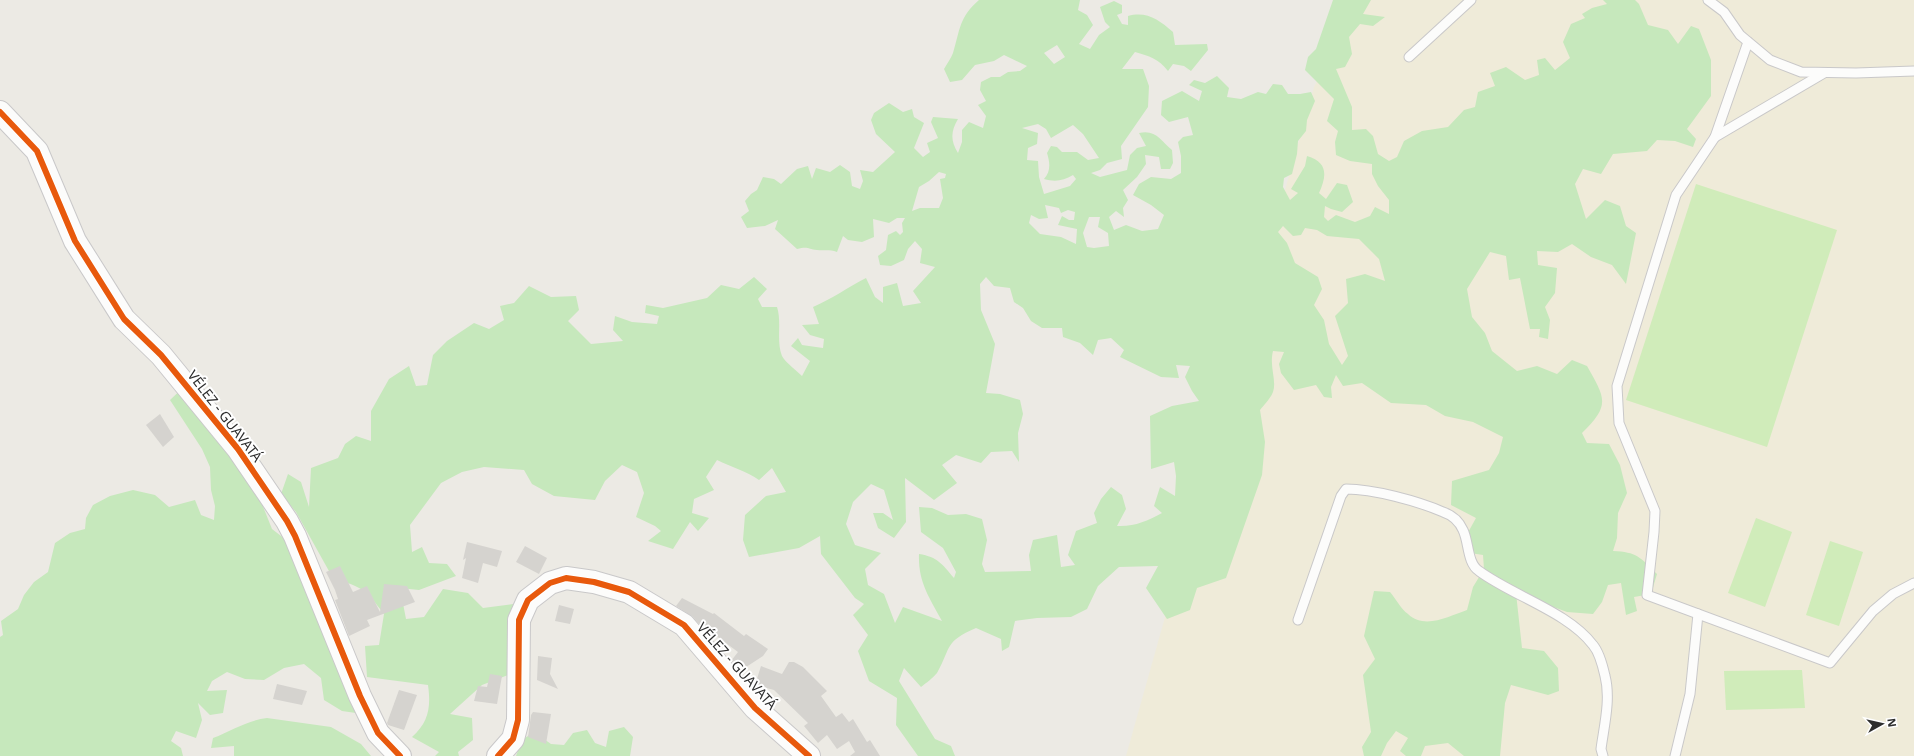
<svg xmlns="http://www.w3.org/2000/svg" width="1914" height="756" font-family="'Noto Sans',sans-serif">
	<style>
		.education { fill: #efebd9 }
		.green { fill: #c6e8bc; fill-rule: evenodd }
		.pitch { fill: #d0ecba }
		.building { fill: #d5d3cf }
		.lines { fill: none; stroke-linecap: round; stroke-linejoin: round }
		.service-casing { stroke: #c9c8c9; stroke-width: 11 }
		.tertiary-casing { stroke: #c9c8c9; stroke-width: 24 }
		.service { stroke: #fcfcfb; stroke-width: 9 }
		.tertiary { stroke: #fcfcfb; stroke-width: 22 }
		.cycleway-casing { stroke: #fff; stroke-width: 8 }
		.cycleway { stroke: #e8590c; stroke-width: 6 }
		.labels { text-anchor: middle; stroke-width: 4; stroke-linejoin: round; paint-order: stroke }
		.street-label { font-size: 14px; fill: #2e2e2e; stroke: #fff }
	</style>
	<rect width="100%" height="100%" fill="#eceae4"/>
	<path class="education" d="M1357,0H1914V756H1126L1314,87Z"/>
	<g class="green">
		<path d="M979,0H1080L1078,10L1087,15L1093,25L1079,44L1090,49L1099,35L1110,27L1105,22L1100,7L1114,1L1122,5V13L1117,15L1122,24L1128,25V16C1147,11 1159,20 1173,32L1175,45L1207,44L1208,50L1191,71L1184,66L1173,64L1168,71C1159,59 1149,56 1135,52L1122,69H1143L1149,86L1148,107L1121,146L1122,159L1107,163L1100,170L1091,173L1100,177L1127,170L1130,155L1137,148L1146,146L1139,133C1156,129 1161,141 1172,150L1173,163L1170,169H1161L1159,157L1145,155L1146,164L1137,177L1123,190L1128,200L1123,208L1124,217L1116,211L1109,217L1114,230L1126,225L1142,231L1158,229L1164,215L1151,205L1133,195L1139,184L1151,177L1171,179L1181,173V156L1178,142L1183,137L1193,135L1188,117L1169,122L1161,115L1162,101L1182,91L1199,101L1202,91L1189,85L1194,80L1205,83L1217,76L1229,88L1227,97L1241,99L1258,92L1266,94L1273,84L1282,85L1288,94H1300L1311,92L1315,101L1307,120L1306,131L1298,141L1297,154L1292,174L1284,178L1283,187L1290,200L1298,193L1291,189L1305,166L1307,156C1328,162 1327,176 1319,193L1326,199L1337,183L1347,185L1353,202L1342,212L1331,209L1325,206L1324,217L1328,221L1336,215L1355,222L1370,216L1375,207L1389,214V200L1378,186L1372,174V164L1350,161L1336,155L1335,142L1338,131L1327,121L1334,99L1305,70L1308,57L1316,49L1333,0H1371L1363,14L1385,17L1373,26L1360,24L1349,37L1352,54L1345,67L1336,69L1352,107V130L1366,129L1373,136L1378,154L1389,161L1397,157L1404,141L1422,131L1448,127L1464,110L1475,107L1478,92L1495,86L1490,73L1506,67L1525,80L1539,75L1537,60L1545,58L1555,70L1570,58L1563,42L1571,24L1585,18L1582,14L1592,8L1607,4L1603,0H1635L1639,4L1648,25L1668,30L1678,44L1691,26L1699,29L1711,60V96L1687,129L1696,139L1693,147L1675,141L1657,140L1647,151L1613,154L1601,174L1583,169L1575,184L1586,219L1605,200L1620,206L1626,226L1636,233L1626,284L1612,265L1591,257L1572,244L1558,252L1537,251L1538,265L1557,268L1555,293L1545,307L1550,320L1548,339L1539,337L1540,329H1530L1520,278L1509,280L1506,256L1490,252L1467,289L1472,317L1485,333L1492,351L1517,371L1537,366L1557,374L1572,360L1587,366C1605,398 1611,405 1582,433L1587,443L1609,444L1620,465L1627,493L1618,513L1617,538L1613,551C1637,552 1640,557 1657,574L1651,594L1634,597L1637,611L1626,615L1621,583L1608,585L1602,602L1593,614L1567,612L1516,593L1522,648L1544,651L1558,668L1559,691L1548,695L1511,685L1505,703L1500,756H1464L1448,743L1425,746L1421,756H1406L1400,751L1408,738L1396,731L1387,743L1381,756H1364L1362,747L1371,732L1363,675L1375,659L1364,636L1374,591L1390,592C1396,599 1401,609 1408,614C1425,630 1449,616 1467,610L1473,587L1484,569L1483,555L1470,553L1466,536L1476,518L1451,505L1452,481L1489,470L1499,453L1503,437L1473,422L1445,416L1426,405L1391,403L1362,383L1343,386L1336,375L1331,387L1332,398L1324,397L1316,385L1294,390L1281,373L1279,364L1284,352L1273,351C1269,367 1277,380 1273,392C1271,398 1264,405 1260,410L1265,442L1262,475L1226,578L1197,588L1190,610L1167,619L1146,588L1158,566L1119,567L1098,586L1087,609L1071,617L1037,618L1015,621L1009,647L1002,651L1001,639L976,628C944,642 952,646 937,673C933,678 926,683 921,687L904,668L899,681L935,739L951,746L955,756H918L896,725L897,698L869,681L858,651L868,635L853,615L864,604L855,598L821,554L820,536L799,548L749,557L743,540L745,515L766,496L786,492L772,468L759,480C746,471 731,467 717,460L706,477L714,490L694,499L692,513L709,518L698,531L690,522L673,549L648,541L661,531L655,526L636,517L644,493L637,472L622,465L605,481L595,500L554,496L532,484L524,470L484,467L462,472L441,483L410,525L412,552L422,547L429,563L447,564L456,576L419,590L400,588L406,619L424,617L443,589L468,593L483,608L528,602L516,672L482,685L450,714L472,718L473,740L458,752L459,756H435L439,752L412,737C429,722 431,707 428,685L367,677L365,646L379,645L384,614C367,592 362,585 334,580L296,512L281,494L288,474L301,482L309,507L311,468L338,458L345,444L356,436L371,441V411L389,379L409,366L416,386L427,385L433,355L447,341L474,323L489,329L504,320L500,306L514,303L529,286L551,297L576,296L579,310L568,321L591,344L623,341L613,330L615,316L632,322L657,324L659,316L645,313L646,305L663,308L707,298L721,285L739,289L754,277L767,289L758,299L762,307H777C782,322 776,341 782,356C786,363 797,371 802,376L810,361L791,346L798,338L802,345L823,348L824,339L810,335L802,325L819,324L813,307C832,299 848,287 866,278L875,297L883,303V287L897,283L903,306L921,303L913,291L935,267L920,263L922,249L915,241L908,249L904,260L891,266L880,265L878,256L886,250L888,235L896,231L900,235L903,232L902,223L905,218H897L889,223L873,219L874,237L862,242L848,240L843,236L837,252C829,249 824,251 817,250C808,249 808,246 797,249L775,229L778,220L765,226L747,228L741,217L749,211L745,201L751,194L757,190L763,177L774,179L781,184L797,169L808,166L812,179L816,168L830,172L840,165L850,172L852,186L860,189L863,181L860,170L873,172L895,152L876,134L871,120L874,113L889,103L903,112L912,109L914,117L924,123L914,148L923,157L930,152L927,143L938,138L931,122L933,117L958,119C951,131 950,140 958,153L962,142V130L969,122L983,128L986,116L978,105L986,101L980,90L981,82L991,77H1000L1008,72L1020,71L1027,66L1004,55L994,61L975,65L962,80L950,82L944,69C947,64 951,58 953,53C960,30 959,17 979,0ZM1057,45L1065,57L1054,64L1044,53ZM1038,124L1046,129L1051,138L1073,125L1083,134L1099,158L1088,160L1077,152H1062L1057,147L1051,146L1047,153C1050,163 1051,171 1044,179C1055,182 1063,181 1073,175L1076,179L1070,186L1044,194L1039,177L1038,161L1027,160L1028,148L1037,144L1038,133L1022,128ZM939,172L946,174L945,178L940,179L943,198L939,208H920L912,211L919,187L929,181ZM1045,205L1059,208L1061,213L1068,210L1075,212L1074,220H1069L1062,216L1058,225L1077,229L1076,244L1061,237L1040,234L1029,223L1031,215L1039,219L1048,218ZM1089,217H1100L1098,227L1108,233L1109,246L1094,248L1087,247L1083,233ZM1283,226L1293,236L1301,235L1305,228L1317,230L1327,236L1359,239L1379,259L1385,281L1365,274L1346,279L1348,303L1335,316L1348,356L1342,365L1329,344L1324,320L1314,305L1322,289L1318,277L1295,263L1287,243L1278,232ZM986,277L994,286L1010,288L1014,302L1023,308L1031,321L1042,328H1062L1063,337L1080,343L1093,355L1098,340L1111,338L1124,350L1120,357L1161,377L1179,378L1176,365L1190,366L1185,377L1192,391L1199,401L1172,406L1150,416L1151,469L1174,462L1176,476L1175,496L1160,487L1154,506L1162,513C1147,521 1134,527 1117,526L1126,509L1122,495L1111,487L1101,499L1094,513L1097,523L1076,531L1068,555L1075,565L1061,567L1057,535L1033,540L1029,555L1031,571L985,572L982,564L987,540L982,519L966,514L948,515L932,508L919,507L921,532L943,548L956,572L954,578C942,564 938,557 919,554C918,582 929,597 942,621L903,607L895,623L884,594L868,585L865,569L881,553L855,545L846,524L853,502L871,484L884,490L893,520L883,513H873L878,528L894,538L906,522L905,478L934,500L957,483L942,465L956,455L981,463L991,452L1012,451L1019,462L1018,433L1023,414L1020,400L1000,394L986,393L995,344L981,310L980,284Z"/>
		<path d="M189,382L258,494L272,529L294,546L329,639L334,663L353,680L363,714L342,711L324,700L321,678L304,664L284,668L264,680L245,679L227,672L212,681L207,691L227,690L223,713L210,715L198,703L202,720L196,738L176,731L171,741L181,748L183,756H0V637L3,635L1,621L18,609L24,595L34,582L48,572L55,543L70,533L85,529L86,518L93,505L110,496L133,490L155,495L169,507L195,500L201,515L214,520L215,506L211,490L210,467L202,449L170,400Z"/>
		<path d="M267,718L331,727L361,744L371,756H234V746L211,748L213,738C231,731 248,720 267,718Z"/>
		<path d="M624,727L633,737L630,756H516L522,740L534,732L551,744L564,745L573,733L587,730L595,743L606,747L609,731Z"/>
	</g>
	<g class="pitch">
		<path d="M1696,184L1837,230L1767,447L1626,400Z"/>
		<path d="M1756,518L1792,532L1765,607L1728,593Z"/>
		<path d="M1830,541L1863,552L1839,626L1806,615Z"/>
		<path d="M1802,670L1805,708L1726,710L1724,671Z"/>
	</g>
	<g class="building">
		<path d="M160,414L174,437L163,447L146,425Z"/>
		<path d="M467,542L502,551L497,567L483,563L478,583L462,578L466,558L463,560Z"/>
		<path d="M525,546L547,558L539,574L516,562Z"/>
		<path d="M340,566L353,592L367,586L380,612L384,584L407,586L415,602L367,620L370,626L349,636L335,600L338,599L335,590L326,572Z"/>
		<path d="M682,598L713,614L714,613L744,636L746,634L768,649L763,656L740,671L731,661L738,652L715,635L711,638L693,617L676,606Z"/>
		<path d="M559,605L574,609L570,624L555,621Z"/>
		<path d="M538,656L552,658L550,674L558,689L537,680Z"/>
		<path d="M789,662H794L803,667L827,691L821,696L836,717L842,713L849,722L853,719L867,742L870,740L880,756H850L855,752L849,741L837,749L827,735L818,743L804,726L808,723L774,690L755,685L761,666L782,674Z"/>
		<path d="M490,674L502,676L497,704L474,701L478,686L487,687Z"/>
		<path d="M277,684L307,691L302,705L273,699Z"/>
		<path d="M399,690L417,695L404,730L388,725L387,723Z"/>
		<path d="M533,712L551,714L546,744L528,737L531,715Z"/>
	</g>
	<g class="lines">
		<g class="service-casing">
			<g id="service">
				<path d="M1708,0L1724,12L1740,35L1770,60L1801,72L1856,73L1914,71"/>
				<path d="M1748,42L1715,137L1676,195L1617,386L1619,423L1655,511L1654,532L1647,595L1830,663L1873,611L1893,594L1914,583"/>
				<path d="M1409,57L1471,0"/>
				<path d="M1715,137L1824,73"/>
				<path d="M1298,620L1341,496L1346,489C1373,489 1418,501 1443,512C1452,515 1459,521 1463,530C1469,542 1467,563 1479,571C1513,596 1568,612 1593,645C1599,652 1603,667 1605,676C1611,699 1604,726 1601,749L1603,756"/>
				<path d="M1675,756L1690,694L1698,614"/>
			</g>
		</g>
		<g class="tertiary-casing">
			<g id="tertiary">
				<path d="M0,112L37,151L75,241L124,319L161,355L238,449L287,521L295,536L360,696L378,733L400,756"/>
				<path d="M498,756L513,739L518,720L519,620L528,600L550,583L566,578L594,582L629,592L684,625L755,708L809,756"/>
			</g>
		</g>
		<use href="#service" class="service"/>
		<use href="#tertiary" class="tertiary"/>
		<g class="cycleway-casing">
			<g id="cycleway">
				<path d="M0,112L37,151L75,241L124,319L161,355L238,449L287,521L295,536L360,696L378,733L400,756"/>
				<path d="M498,756L513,739L518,720L519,620L528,600L550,583L566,578L594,582L629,592L684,625L755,708L809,756"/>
			</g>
		</g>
		<use href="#cycleway" class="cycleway"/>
	</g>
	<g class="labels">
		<g class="street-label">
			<text transform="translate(225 416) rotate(52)" y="5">VÉLEZ - GUAVATÁ</text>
			<text transform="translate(737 666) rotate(48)" y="5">VÉLEZ - GUAVATÁ</text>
		</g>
	</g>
	<g transform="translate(1882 724) rotate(82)" stroke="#ffffff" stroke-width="3" paint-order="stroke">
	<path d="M0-3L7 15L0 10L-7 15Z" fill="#2e2e2e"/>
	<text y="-6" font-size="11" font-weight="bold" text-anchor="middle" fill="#2e2e2e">N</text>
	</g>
</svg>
